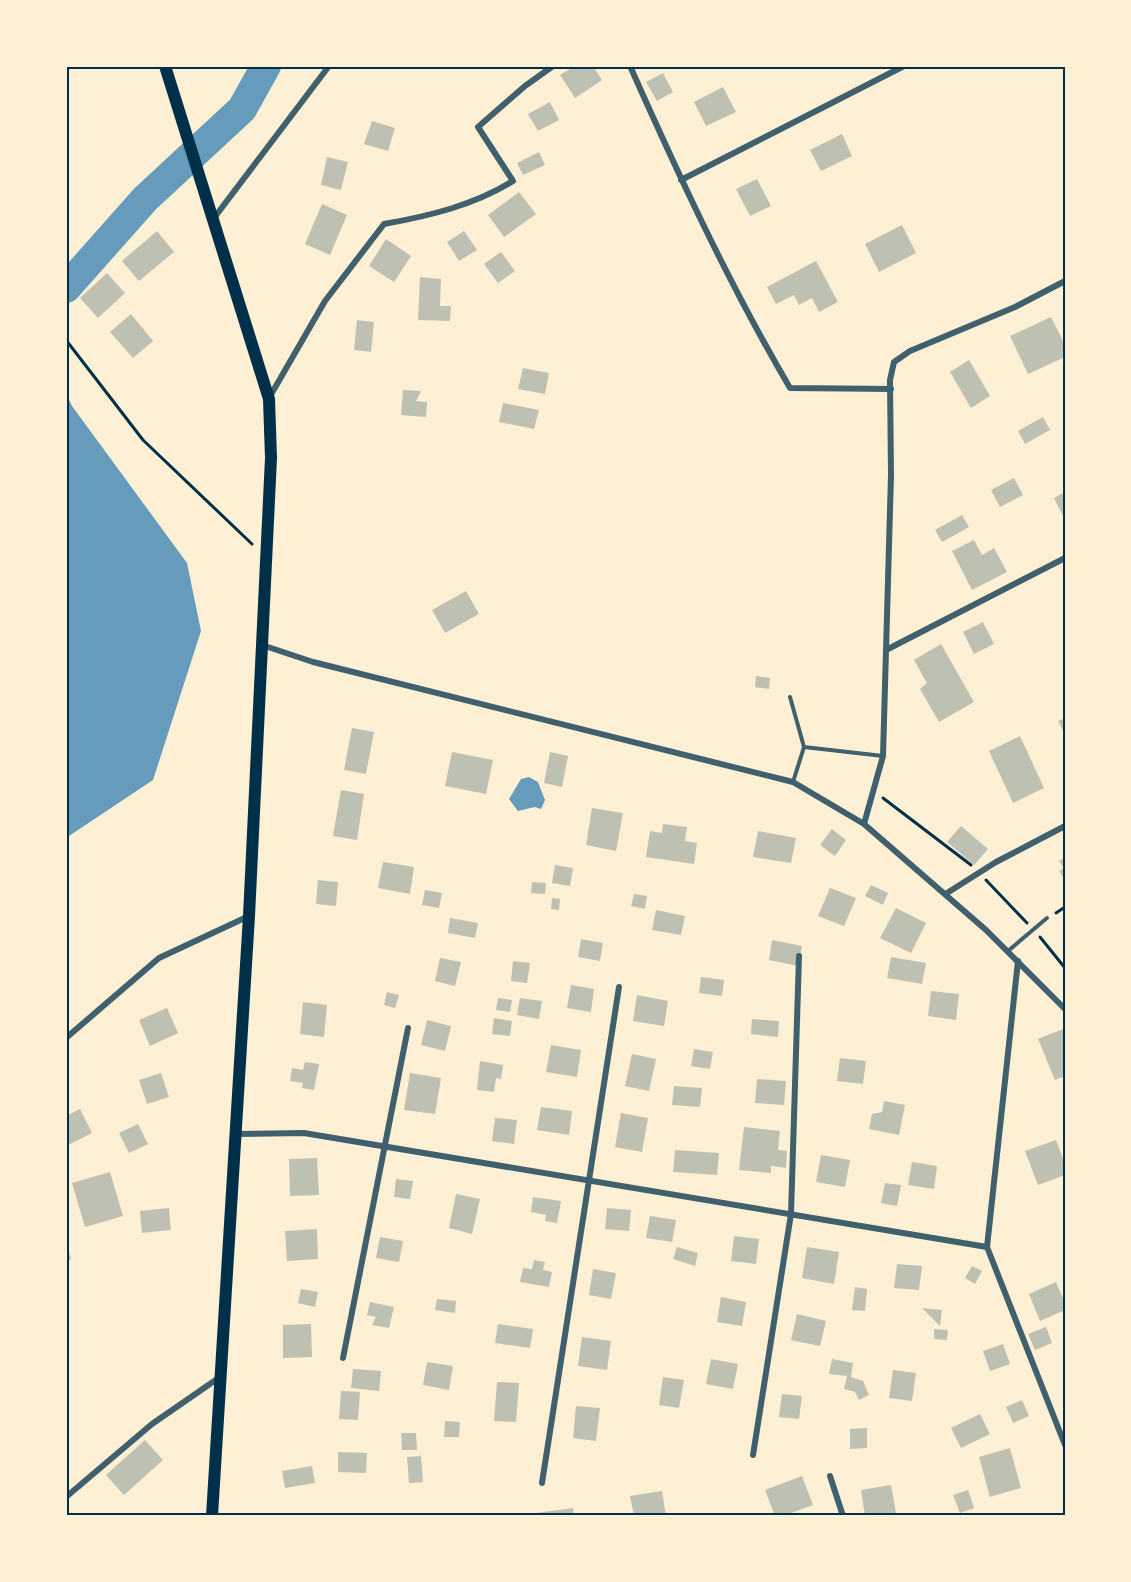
<svg xmlns="http://www.w3.org/2000/svg" width="1131" height="1582" font-family="Helvetica,sans-serif">
	<style>
		.water { fill: #669bbc }
		.lines { fill: none; stroke-linecap: round; stroke-linejoin: round }
		.river { stroke: #669bbc; stroke-width: 30 }
		.building { fill: #bec0b2 }
		.path { stroke: #003049; stroke-width: 3 }
		.service { stroke: #3f606c; stroke-width: 4 }
		.minor { stroke: #3f606c; stroke-width: 6 }
		.secondary { stroke: #003049; stroke-width: 12 }
		.neatline { fill: none; stroke: #003049; stroke-width: 2 }
	</style>
	<rect width="100%" height="100%" fill="#fdf0d5"/>
	<g class="water">
		<path d="M66,393L72,406L187,563L201,631L153,780L66,838Z"/>
		<path d="M529,777L538,782L545,800L541,809L535,807L518,811L509,799L521,779Z"/>
	</g>
	<g class="lines">
		<path class="river" d="M66,288L145,199L242,109L266,66"/>
	</g>
	<g class="building">
		<path d="M575,66H593L602,80L575,98L560,75Z"/>
		<path d="M663,73L673,92L657,101L646,82Z"/>
		<path d="M723,87L736,112L706,126L694,102Z"/>
		<path d="M550,102L559,120L538,131L528,114Z"/>
		<path d="M372,121L395,128L388,151L364,144Z"/>
		<path d="M842,134L852,156L821,171L810,150Z"/>
		<path d="M539,152L545,165L523,175L517,163Z"/>
		<path d="M327,157L348,162L341,190L321,185Z"/>
		<path d="M757,179L771,206L750,216L736,189Z"/>
		<path d="M519,192L536,214L504,237L488,215Z"/>
		<path d="M322,204L347,215L330,255L305,244Z"/>
		<path d="M902,225L916,253L879,272L865,244Z"/>
		<path d="M157,231L174,252L139,281L122,261Z"/>
		<path d="M464,231L477,250L459,261L447,242Z"/>
		<path d="M386,239L411,256L394,282L369,266Z"/>
		<path d="M501,252L515,271L498,283L484,264Z"/>
		<path d="M816,261L838,302L819,312L812,298L799,305L794,295L776,304L767,287Z"/>
		<path d="M107,273L125,293L98,318L80,298Z"/>
		<path d="M420,277L441,279L440,306H451L450,321L418,320Z"/>
		<path d="M131,314L153,341L133,358L110,332Z"/>
		<path d="M1051,317L1065,345V357L1028,374L1010,336Z"/>
		<path d="M357,320L374,322L371,352L354,350Z"/>
		<path d="M969,360L990,396L971,408L950,372Z"/>
		<path d="M523,368L549,373L545,394L518,389Z"/>
		<path d="M403,390L421,391L416,401L427,402L426,417L401,415Z"/>
		<path d="M503,403L539,410L534,429L499,422Z"/>
		<path d="M1043,417L1050,430L1025,444L1018,431Z"/>
		<path d="M1014,478L1023,495L1000,507L991,490Z"/>
		<path d="M1065,492V520L1054,498Z"/>
		<path d="M962,515L969,527L942,542L935,530Z"/>
		<path d="M974,540L982,555L994,548L1007,572L972,590L952,551Z"/>
		<path d="M466,591L479,614L445,633L432,610Z"/>
		<path d="M983,622L994,644L974,654L963,632Z"/>
		<path d="M941,644L974,702L939,722L920,689L927,683L914,660Z"/>
		<path d="M756,676L770,678L769,689L755,687Z"/>
		<path d="M1065,718V735L1058,721Z"/>
		<path d="M352,728L374,732L366,774L344,770Z"/>
		<path d="M1020,736L1044,788L1013,803L989,751Z"/>
		<path d="M452,752L493,760L486,794L445,786Z"/>
		<path d="M550,752L568,756L562,787L544,783Z"/>
		<path d="M341,790L364,794L357,840L333,836Z"/>
		<path d="M592,808L623,813L616,851L586,845Z"/>
		<path d="M663,824L687,827L685,841L697,843L694,864L646,857L650,831L662,833Z"/>
		<path d="M961,826L988,849L974,865L947,842Z"/>
		<path d="M832,829L846,840L835,856L820,845Z"/>
		<path d="M758,831L796,838L791,863L753,857Z"/>
		<path d="M1065,857V880L1059,871L1064,868L1059,861Z"/>
		<path d="M383,862L414,867L410,894L378,888Z"/>
		<path d="M555,865L573,868L570,886L552,883Z"/>
		<path d="M318,880L338,882L336,906L316,904Z"/>
		<path d="M532,882L546,883L545,894L531,893Z"/>
		<path d="M871,885L888,893L883,905L865,896Z"/>
		<path d="M830,888L856,898L844,926L818,916Z"/>
		<path d="M425,890L442,893L439,908L422,905Z"/>
		<path d="M634,894L647,896L645,909L631,906Z"/>
		<path d="M552,898L560,899L559,910L551,909Z"/>
		<path d="M896,908L926,923L911,953L880,938Z"/>
		<path d="M656,910L685,916L681,935L652,930Z"/>
		<path d="M450,918L478,923L475,938L448,933Z"/>
		<path d="M581,939L603,943L600,961L578,957Z"/>
		<path d="M772,940L802,946L798,966L769,960Z"/>
		<path d="M891,957L926,963L922,984L887,978Z"/>
		<path d="M440,958L461,962L455,986L435,981Z"/>
		<path d="M513,961L530,963L527,983L511,981Z"/>
		<path d="M701,977L724,980L722,996L699,993Z"/>
		<path d="M571,985L594,989L591,1012L567,1008Z"/>
		<path d="M931,991L959,994L956,1020L928,1016Z"/>
		<path d="M387,992L399,995L395,1008L384,1005Z"/>
		<path d="M637,995L668,1001L664,1026L633,1021Z"/>
		<path d="M498,998L512,1000L510,1012L496,1010Z"/>
		<path d="M520,998L542,1001L539,1019L517,1015Z"/>
		<path d="M303,1002L327,1005L324,1037L300,1034Z"/>
		<path d="M167,1008L178,1033L150,1046L139,1020Z"/>
		<path d="M494,1018L512,1021L510,1036L492,1034Z"/>
		<path d="M752,1019L779,1021L778,1037L751,1034Z"/>
		<path d="M427,1020L451,1026L445,1051L421,1045Z"/>
		<path d="M1063,1029L1065,1076L1055,1080L1038,1039Z"/>
		<path d="M551,1045L581,1050L577,1077L546,1072Z"/>
		<path d="M694,1049L713,1052L710,1069L691,1066Z"/>
		<path d="M632,1054L656,1059L649,1091L625,1086Z"/>
		<path d="M840,1058L866,1061L863,1084L837,1081Z"/>
		<path d="M480,1061L503,1065L501,1079L496,1078L494,1092L477,1090Z"/>
		<path d="M305,1062L319,1064L314,1090L302,1088L303,1083L290,1081L292,1068L303,1070Z"/>
		<path d="M161,1073L169,1097L147,1104L139,1080Z"/>
		<path d="M410,1073L441,1078L435,1114L404,1110Z"/>
		<path d="M757,1079L786,1081L784,1105L755,1103Z"/>
		<path d="M674,1086L702,1088L700,1107L672,1105Z"/>
		<path d="M884,1101L905,1105L899,1135L869,1129L872,1114L882,1112Z"/>
		<path d="M541,1107L572,1111L569,1135L537,1130Z"/>
		<path d="M80,1109L92,1133L68,1145L66,1116Z"/>
		<path d="M621,1113L648,1118L642,1152L615,1147Z"/>
		<path d="M495,1118L517,1120L514,1144L492,1141Z"/>
		<path d="M138,1124L148,1144L129,1153L119,1133Z"/>
		<path d="M744,1127L780,1131L778,1150L787,1151L786,1168L771,1166V1173L739,1170Z"/>
		<path d="M1056,1140L1065,1164V1175L1038,1185L1025,1151Z"/>
		<path d="M675,1150L719,1153L717,1175L673,1172Z"/>
		<path d="M821,1155L850,1160L845,1187L816,1182Z"/>
		<path d="M317,1158L319,1195L290,1196L289,1159Z"/>
		<path d="M912,1162L937,1166L934,1189L908,1185Z"/>
		<path d="M110,1172L123,1216L85,1227L72,1183Z"/>
		<path d="M396,1179L413,1181L410,1199L394,1197Z"/>
		<path d="M885,1183L901,1185L897,1206L881,1203Z"/>
		<path d="M456,1194L480,1199L472,1234L449,1228Z"/>
		<path d="M533,1197L561,1201L557,1223L545,1221L546,1215L531,1212Z"/>
		<path d="M169,1208L171,1230L142,1233L140,1211Z"/>
		<path d="M607,1208L631,1210L629,1231L605,1229Z"/>
		<path d="M650,1216L676,1220L672,1242L646,1238Z"/>
		<path d="M317,1229L318,1259L287,1261L285,1231Z"/>
		<path d="M734,1236L759,1239L756,1264L731,1261Z"/>
		<path d="M380,1237L403,1241L399,1262L376,1258Z"/>
		<path d="M66,1240L71,1259L66,1263Z"/>
		<path d="M677,1247L698,1253L695,1266L673,1259Z"/>
		<path d="M807,1247L839,1252L834,1284L802,1278Z"/>
		<path d="M534,1260L545,1262L543,1270L552,1272L549,1287L520,1282L523,1268L532,1269Z"/>
		<path d="M897,1264L922,1266L919,1290L894,1288Z"/>
		<path d="M972,1266L982,1271L975,1284L965,1278Z"/>
		<path d="M593,1269L616,1273L611,1299L589,1295Z"/>
		<path d="M1056,1282L1065,1303V1310L1040,1321L1029,1294Z"/>
		<path d="M855,1287L867,1289L865,1311L852,1310Z"/>
		<path d="M301,1289L318,1292L315,1307L298,1303Z"/>
		<path d="M721,1297L746,1302L742,1326L717,1322Z"/>
		<path d="M437,1299L456,1301L455,1313L435,1310Z"/>
		<path d="M370,1302L394,1307L389,1328L372,1325L376,1317L367,1315Z"/>
		<path d="M922,1308L942,1310L940,1326Z"/>
		<path d="M797,1314L826,1321L820,1346L791,1340Z"/>
		<path d="M311,1324L312,1357L283,1358V1325Z"/>
		<path d="M498,1324L533,1329L530,1348L495,1343Z"/>
		<path d="M1046,1327L1052,1343L1035,1350L1028,1334Z"/>
		<path d="M934,1329L948,1330L947,1340L934,1339Z"/>
		<path d="M582,1337L611,1341L607,1370L578,1366Z"/>
		<path d="M1003,1344L1010,1364L990,1371L983,1351Z"/>
		<path d="M711,1359L738,1364L733,1389L706,1384Z"/>
		<path d="M832,1359L853,1363L851,1377L863,1381L869,1395L859,1400L855,1392L844,1389L847,1376L829,1374Z"/>
		<path d="M427,1362L453,1366L449,1390L423,1385Z"/>
		<path d="M353,1369L381,1371L379,1391L351,1388Z"/>
		<path d="M893,1370L916,1373L912,1401L889,1398Z"/>
		<path d="M663,1377L684,1380L679,1408L659,1405Z"/>
		<path d="M497,1382L519,1383L516,1422L494,1421Z"/>
		<path d="M341,1391L360,1392L358,1420L339,1419Z"/>
		<path d="M782,1394L802,1396L799,1419L779,1417Z"/>
		<path d="M1022,1400L1029,1416L1013,1423L1006,1407Z"/>
		<path d="M576,1406L600,1408L596,1441L573,1438Z"/>
		<path d="M980,1414L990,1434L961,1448L951,1428Z"/>
		<path d="M445,1421L460,1422L459,1437H444Z"/>
		<path d="M867,1428V1448L850,1449V1429Z"/>
		<path d="M401,1433H416L417,1450H402Z"/>
		<path d="M145,1440L163,1460L124,1495L106,1475Z"/>
		<path d="M1010,1448L1021,1488L990,1497L979,1457Z"/>
		<path d="M338,1452L367,1453L366,1473L338,1472Z"/>
		<path d="M421,1456L423,1482L409,1483L407,1457Z"/>
		<path d="M312,1466L315,1483L285,1488L282,1471Z"/>
		<path d="M802,1476L813,1505L783,1516H775L765,1490Z"/>
		<path d="M891,1485L896,1513L865,1516L861,1490Z"/>
		<path d="M968,1490L974,1508L960,1513L953,1495Z"/>
		<path d="M662,1491L666,1516H634L630,1496Z"/>
		<path d="M573,1508L574,1516H530L529,1514Z"/>
	</g>
	<g class="lines">
		<g class="path">
			<path d="M66,340L143,440L252,544"/>
			<path d="M883,798L971,865"/>
			<path d="M986,880L1027,923"/>
			<path d="M1056,913L1065,907"/>
			<path d="M1040,937L1065,968"/>
		</g>
		<g class="service">
			<path d="M790,697L804,747L793,782"/>
			<path d="M804,747L883,756"/>
			<path d="M1008,951L1047,918"/>
		</g>
		<g class="minor">
			<path d="M630,66C679,176 729,284 790,388L891,389"/>
			<path d="M681,180L904,66"/>
			<path d="M214,218L329,66"/>
			<path d="M269,398L325,301L384,224C429,216 475,205 513,181L478,127L525,86L553,66"/>
			<path d="M262,645L313,662L793,782L864,824L986,930L1065,1009"/>
			<path d="M888,649L1065,558"/>
			<path d="M864,824L883,756L891,475L890,380L894,362L910,351L1015,307L1065,281"/>
			<path d="M947,893L996,862L1065,826"/>
			<path d="M1018,961L987,1247L1065,1445"/>
			<path d="M66,1038L159,958L249,916"/>
			<path d="M236,1134L304,1133L987,1247"/>
			<path d="M343,1358L408,1028"/>
			<path d="M753,1455L791,1214L799,956"/>
			<path d="M830,1476L843,1516"/>
			<path d="M542,1483L619,987"/>
			<path d="M66,1497L152,1424L220,1377"/>
		</g>
		<path class="secondary" d="M165,66L269,399L271,458L249,916L212,1516"/>
	</g>
	<rect width="1131" height="1582" fill="none" stroke="#fdf0d5" stroke-width="135"/>
	<rect x="68" y="68" width="996" height="1446" class="neatline"/>
</svg>
